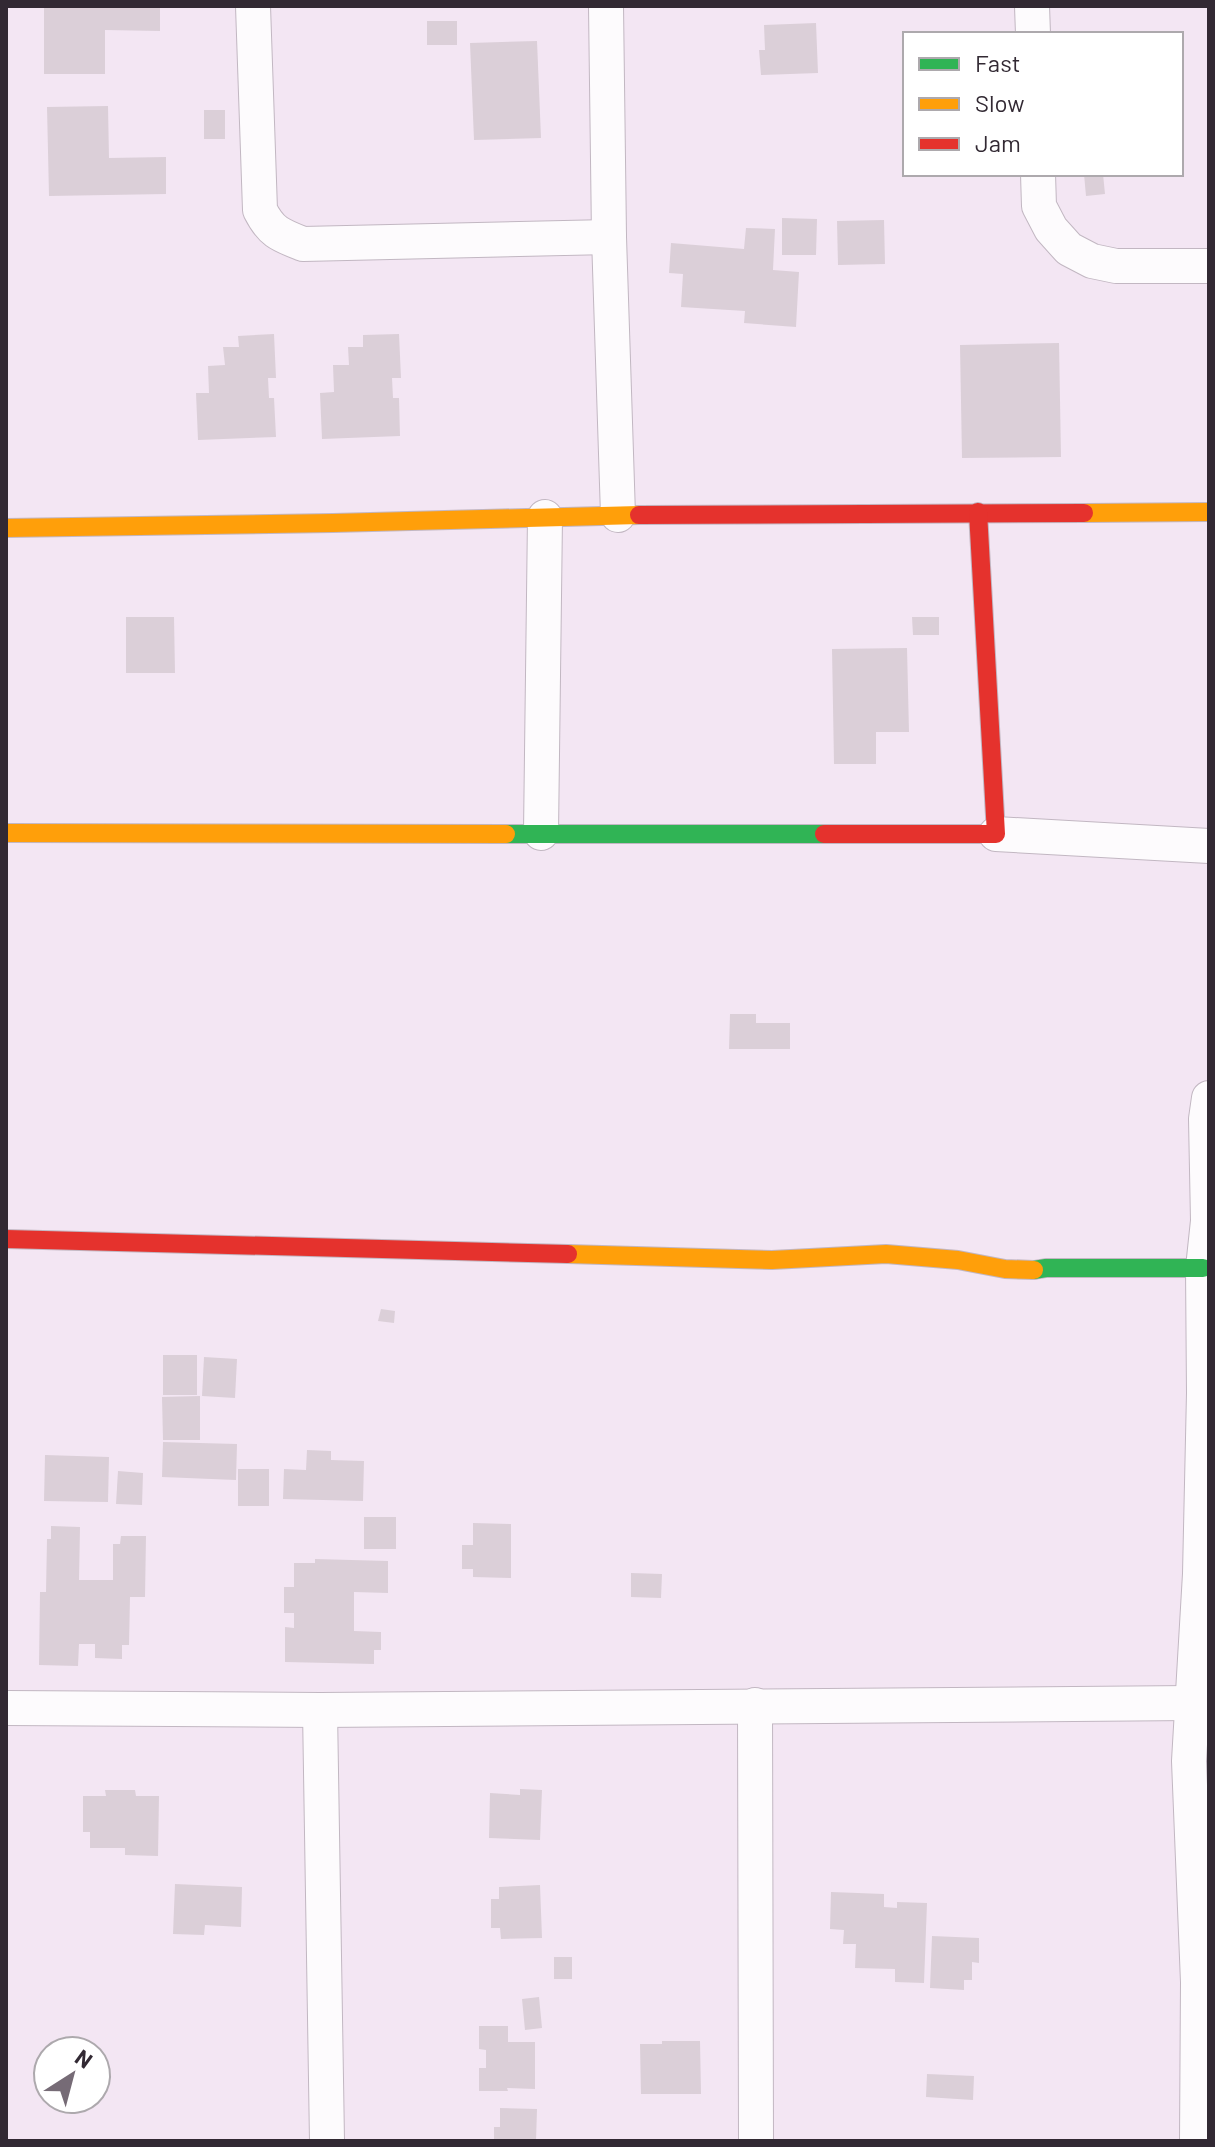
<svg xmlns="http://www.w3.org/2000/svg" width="1215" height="2147" font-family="Barlow,sans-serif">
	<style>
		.building { fill: #dbcfd8 }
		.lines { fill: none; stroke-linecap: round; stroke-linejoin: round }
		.street-casing { stroke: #c2b7c2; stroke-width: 36 }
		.fast-casing { stroke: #c2b7c2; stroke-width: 20 }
		.slow-casing { stroke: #c2b7c2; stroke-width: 20 }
		.jam-casing { stroke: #c2b7c2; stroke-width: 20 }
		.street { stroke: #fdfbfd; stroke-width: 34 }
		.fast { stroke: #30b455; stroke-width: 18 }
		.slow { stroke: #ff9f0a; stroke-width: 18 }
		.jam { stroke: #e5322d; stroke-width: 18 }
	</style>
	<rect width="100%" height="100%" fill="#f3e6f3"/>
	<g class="building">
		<path d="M44,6H160V31L105,30V74H44Z"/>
		<rect x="427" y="21" width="30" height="24"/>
		<path d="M816,23L818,73L761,75L759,50H765L764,25Z"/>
		<path d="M537,41L541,138L474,140L470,43Z"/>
		<path d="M108,106L109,158L166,157V194L49,196L47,107Z"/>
		<rect x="204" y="110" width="21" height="29"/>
		<path d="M1084,174H1103L1105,194L1086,196Z"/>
		<path d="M782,218L817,219L816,255H782Z"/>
		<path d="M884,220L885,264L838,265L837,221Z"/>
		<path d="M746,228L775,229L773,270L799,272L796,327L744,323L745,311L681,307L683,274L669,273L671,243L744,249Z"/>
		<path d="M274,334L276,378H268L269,398H274L276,437L198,440L196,393H209L208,366L225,365L223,347H239L238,336Z"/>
		<path d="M399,334L401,378H392L393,398H399L400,436L322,439L320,393L334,392L333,365H349L348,347H363V335Z"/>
		<path d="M1059,343L1061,457L962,458L960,345Z"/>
		<path d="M126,617H174L175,673H126Z"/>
		<path d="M912,617H939V635H913Z"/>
		<path d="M907,648L909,732H876V764H834L832,649Z"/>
		<path d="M730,1014H756V1023H790V1049H729Z"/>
		<path d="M381,1309L395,1311L394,1323L378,1321Z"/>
		<rect x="163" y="1355" width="34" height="40"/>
		<path d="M204,1357L237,1359L235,1398L202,1396Z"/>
		<path d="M200,1396V1440H163L162,1397Z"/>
		<path d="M163,1442L237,1444L236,1480L162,1477Z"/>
		<path d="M307,1450L331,1451V1460L364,1461L363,1501L283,1499L284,1469L306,1470Z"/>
		<path d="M45,1455L109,1457L108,1502L44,1501Z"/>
		<rect x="238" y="1469" width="31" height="37"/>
		<path d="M118,1471L143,1473L142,1505L116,1504Z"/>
		<rect x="364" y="1517" width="32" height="32"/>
		<path d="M473,1523L511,1524V1578L473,1577V1569H462V1545H473Z"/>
		<path d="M51,1526L80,1527L79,1580H113V1544H120L121,1536H146L145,1597H130L129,1645H122V1659L95,1658V1644H79L78,1666L39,1665L40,1592H46L47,1539H51Z"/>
		<path d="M315,1559L388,1561V1593L354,1592V1631L381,1632V1650H374V1664L285,1662V1627L294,1628V1613H284V1587H294V1563H315Z"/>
		<path d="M631,1573L662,1574L661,1598L631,1597Z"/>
		<path d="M520,1789L542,1790L540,1840L489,1838L490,1793L520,1795Z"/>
		<path d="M105,1790H135L136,1796H159L158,1856L125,1855V1848H90V1832H83V1796H106Z"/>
		<path d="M175,1884L242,1887L241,1927L205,1925L204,1935L173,1934Z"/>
		<path d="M540,1885L542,1938L501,1939L500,1928H491V1899H499V1887Z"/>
		<path d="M831,1892L884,1894V1907L897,1908V1902L927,1903L924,1983L895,1982V1969L855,1968L856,1944H843L844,1930L830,1929Z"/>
		<path d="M932,1936L979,1938V1963L972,1962V1980H964V1990L930,1988Z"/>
		<rect x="554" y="1957" width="18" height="22"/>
		<path d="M539,1997L542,2028L525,2030L522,1999Z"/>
		<path d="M479,2026H508V2042H535V2089L507,2088L508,2091H479V2068H486V2050L479,2049Z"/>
		<path d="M662,2041H700L701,2094H641L640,2044H662Z"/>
		<path d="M927,2074L974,2076L973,2100L926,2097Z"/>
		<path d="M500,2108L537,2109L536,2141H494V2127H500Z"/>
	</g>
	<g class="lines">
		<g class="street-casing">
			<g id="street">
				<path d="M253,6L260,210C271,232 280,235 303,244L609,237"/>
				<path d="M606,6L609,237L618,515"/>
				<path d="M1032,6L1033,34"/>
				<path d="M1038,174L1039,206L1051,229L1069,249L1092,261L1116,266H1209"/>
				<path d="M541,833L545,517"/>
				<path d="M996,834L1209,846"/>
				<path d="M755,1705L756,2141"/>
				<path d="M6,1708L320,1710L1191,1703"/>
				<path d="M320,1710L327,2141"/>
				<path d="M1197,2141L1198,1982L1189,1761L1200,1574L1204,1393L1203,1268L1208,1221L1206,1119L1209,1098"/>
			</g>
		</g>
		<g class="fast-casing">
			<g id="fast">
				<path d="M506,834H824"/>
				<path d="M1034,1270L1046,1268H1203"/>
			</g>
		</g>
		<g class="slow-casing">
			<g id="slow">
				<path d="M1084,513L1209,512"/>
				<path d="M6,528L333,523L639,515"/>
				<path d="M6,833L506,834"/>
				<path d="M568,1254L772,1260L886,1254L958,1260L1005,1269L1034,1270"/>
			</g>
		</g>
		<g class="jam-casing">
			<g id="jam">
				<path d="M639,515L1084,513"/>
				<path d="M824,834H996L978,512"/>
				<path d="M6,1239L568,1254"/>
			</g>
		</g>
		<use href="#street" class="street"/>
		<use href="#fast" class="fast"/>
		<use href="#slow" class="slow"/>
		<use href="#jam" class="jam"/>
	</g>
	<rect width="1215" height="2147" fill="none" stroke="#322933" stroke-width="16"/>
	<rect x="903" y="32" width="280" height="144" fill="#ffffff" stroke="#ada9ad" stroke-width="2"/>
	<rect x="919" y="58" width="40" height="12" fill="#30b455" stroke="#ada9ad" stroke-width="2"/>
	<text x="975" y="72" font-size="24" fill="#322933">Fast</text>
	<rect x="919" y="98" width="40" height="12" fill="#ff9f0a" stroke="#ada9ad" stroke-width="2"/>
	<text x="975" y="112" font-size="24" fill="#322933">Slow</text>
	<rect x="919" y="138" width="40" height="12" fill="#e5322d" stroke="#ada9ad" stroke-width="2"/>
	<text x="975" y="152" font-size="24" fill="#322933">Jam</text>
	<g transform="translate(72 2075) rotate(36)"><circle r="38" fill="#ffffff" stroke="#ada9ad" stroke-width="2"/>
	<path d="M0-6L14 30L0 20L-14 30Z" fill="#766b76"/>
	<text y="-12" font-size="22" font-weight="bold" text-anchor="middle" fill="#322933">N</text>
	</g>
</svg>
